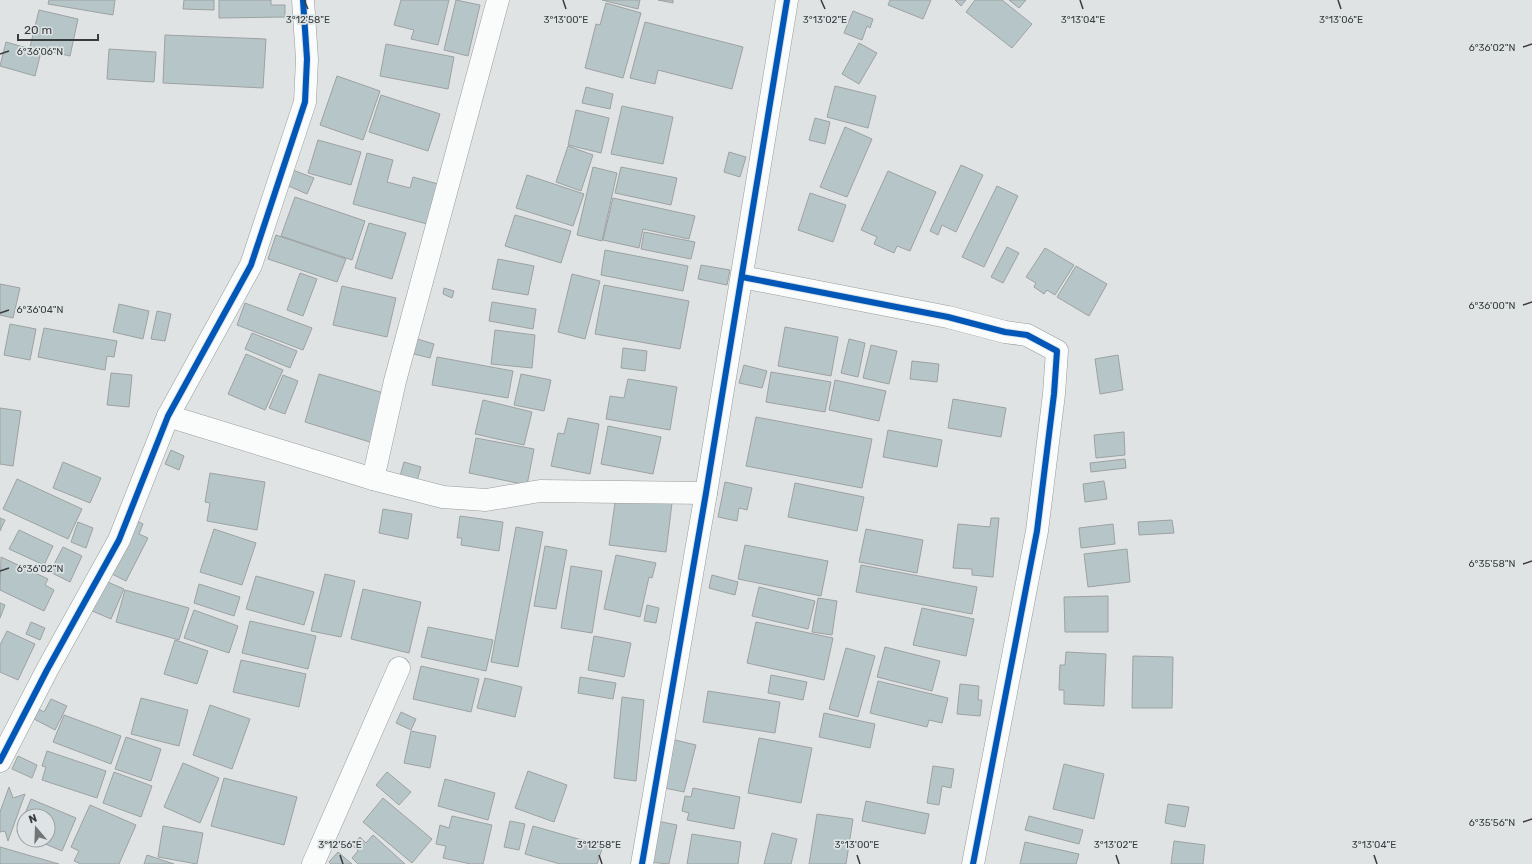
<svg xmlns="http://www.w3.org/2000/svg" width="1532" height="864" font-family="Rubik,sans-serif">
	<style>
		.building { fill: #b6c6c8; stroke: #9ea1a2 }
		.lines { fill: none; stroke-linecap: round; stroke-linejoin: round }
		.street-casing { stroke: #989b9c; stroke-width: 23 }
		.street { stroke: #fafbfb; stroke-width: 22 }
		.cycleway-casing { stroke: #dee4e5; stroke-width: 8 }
		.cycleway { stroke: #0057b8; stroke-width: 6 }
		.ticks { fill: none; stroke: #393c3c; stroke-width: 1.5 }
		.ticks-label { font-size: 10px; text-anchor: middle; fill: #393c3c; stroke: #dee4e5; stroke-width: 3.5; stroke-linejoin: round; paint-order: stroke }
	</style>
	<rect width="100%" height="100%" fill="#dfe3e4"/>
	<g class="building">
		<path d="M49,0H115L113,15L48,4Z"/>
		<path d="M184,0H214V10L183,9Z"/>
		<path d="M219,0H271V5H285V17L219,18Z"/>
		<path d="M401,0H449L438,45L411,39L414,30L394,25Z"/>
		<path d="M456,0L480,5L468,56L444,50Z"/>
		<path d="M602,0H640L638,9Z"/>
		<path d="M658,0H673V3Z"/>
		<path d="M890,0H931L923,19L888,5Z"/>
		<path d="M955,0H966L961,6Z"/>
		<path d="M975,0H1002L1032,24L1012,48L966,12Z"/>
		<path d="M1009,0H1026L1019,8Z"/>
		<path d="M606,3L641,13L623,78L585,68L596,24L600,25Z"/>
		<path d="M39,10L78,19L70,56L30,47Z"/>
		<path d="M853,11L873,19L870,28L867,26L862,40L844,33Z"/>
		<path d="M645,22L743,47L732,89L658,70L655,84L630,78Z"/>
		<path d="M165,35L266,39L263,88L163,83Z"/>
		<path d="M6,42L41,52L35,76L0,66Z"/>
		<path d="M859,43L877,53L859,84L842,74Z"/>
		<path d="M386,44L454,57L448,89L380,76Z"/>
		<path d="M109,49L156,52L154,82L107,79Z"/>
		<path d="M337,76L380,91L363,140L320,125Z"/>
		<path d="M835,86L876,96L868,128L827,117Z"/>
		<path d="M586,87L613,94L610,109L582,103Z"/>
		<path d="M381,95L440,114L428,151L369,132Z"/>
		<path d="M622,106L673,117L663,164L611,154Z"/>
		<path d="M576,110L609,118L601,153L568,145Z"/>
		<path d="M815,118L830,122L825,144L809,140Z"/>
		<path d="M845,127L872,139L847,197L820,187Z"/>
		<path d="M318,140L361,152L351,185L308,173Z"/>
		<path d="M568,146L593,155L581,191L556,182Z"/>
		<path d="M729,152L746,157L740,177L724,172Z"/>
		<path d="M367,153L393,160L387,182L410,188L413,177L438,184L427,224L353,204Z"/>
		<path d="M961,165L983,175L956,232L942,225L938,235L930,231Z"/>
		<path d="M593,167L617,173L602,241L577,235Z"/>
		<path d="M621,167L677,178L671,205L615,193Z"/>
		<path d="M290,169L314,178L307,194L284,184Z"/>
		<path d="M888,171L936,192L910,251L897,246L894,253L874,244L877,237L861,230Z"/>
		<path d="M527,175L584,194L573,226L516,208Z"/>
		<path d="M997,186L1018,196L984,267L962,257Z"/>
		<path d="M810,193L846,205L833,242L798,230Z"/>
		<path d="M295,197L365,221L352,260L281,236Z"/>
		<path d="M613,198L695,216L689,239L643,229L639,248L603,240Z"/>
		<path d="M515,215L571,231L561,263L505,246Z"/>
		<path d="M369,223L406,233L392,279L355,268Z"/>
		<path d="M644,232L695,242L691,259L641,249Z"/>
		<path d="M276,235L346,259L337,282L268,259Z"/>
		<path d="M1007,247L1019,253L1003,283L991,277Z"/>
		<path d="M1045,248L1074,265L1055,295L1047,290L1044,294L1034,287L1036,283L1026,277Z"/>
		<path d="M605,250L688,266L683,291L601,275Z"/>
		<path d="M498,259L534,266L528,295L492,289Z"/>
		<path d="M701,265L730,270L727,285L698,279Z"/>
		<path d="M1076,266L1107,284L1089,316L1057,297Z"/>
		<path d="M300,273L317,279L303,316L287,310Z"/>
		<path d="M572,274L600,281L585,339L558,332Z"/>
		<path d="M0,284L20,288L13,318L0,315Z"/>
		<path d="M604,285L689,301L680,349L595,334Z"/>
		<path d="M342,286L396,298L387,337L333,325Z"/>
		<path d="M444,288L454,291L452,298L443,294Z"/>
		<path d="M492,302L536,309L533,329L489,321Z"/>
		<path d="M245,303L312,328L303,350L237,325Z"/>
		<path d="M119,304L149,311L143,339L113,332Z"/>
		<path d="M157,311L171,314L165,341L151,339Z"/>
		<path d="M10,324L36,329L30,360L4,355Z"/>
		<path d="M785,327L838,337L831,376L778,366Z"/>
		<path d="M44,328L117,341L114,357L107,356L105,370L38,357Z"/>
		<path d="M495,330L535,335L532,368L491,364Z"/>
		<path d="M252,333L297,351L290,368L245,349Z"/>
		<path d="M414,338L434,344L430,358L410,353Z"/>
		<path d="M849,339L865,343L858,377L841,373Z"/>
		<path d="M871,345L897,351L889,384L863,378Z"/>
		<path d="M623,348L647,351L645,371L621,368Z"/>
		<path d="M246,354L283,370L265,410L228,394Z"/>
		<path d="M1118,355L1123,390L1100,394L1095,359Z"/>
		<path d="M437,357L513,371L508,398L432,385Z"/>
		<path d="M912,361L939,364L937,382L910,379Z"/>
		<path d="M744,365L767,371L762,388L739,383Z"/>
		<path d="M771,372L831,382L825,412L766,402Z"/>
		<path d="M111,373L132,375L129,407L107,405Z"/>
		<path d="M319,374L387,394L373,443L305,422Z"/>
		<path d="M521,374L551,380L544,411L514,405Z"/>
		<path d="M283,375L298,381L285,414L269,408Z"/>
		<path d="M628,379L677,387L670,430L606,419L610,396L624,398Z"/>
		<path d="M835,380L886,391L879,421L829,410Z"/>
		<path d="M953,399L1006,408L1001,437L948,428Z"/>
		<path d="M483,400L532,412L524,445L475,434Z"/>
		<path d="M0,408L21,411L13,466L0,464Z"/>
		<path d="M756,417L872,439L862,488L746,466Z"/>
		<path d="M568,418L599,424L590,474L551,466L558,433L564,434Z"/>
		<path d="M608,426L661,437L653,474L601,464Z"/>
		<path d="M888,430L942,440L937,467L883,457Z"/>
		<path d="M1124,432L1125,455L1096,458L1094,435Z"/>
		<path d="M476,438L534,449L527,485L469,473Z"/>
		<path d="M171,450L184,456L179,470L165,464Z"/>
		<path d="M1125,459L1126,468L1091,472L1090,463Z"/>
		<path d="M63,462L101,478L90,503L53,488Z"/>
		<path d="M404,462L421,467L417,481L400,476Z"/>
		<path d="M210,473L265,482L257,530L207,521L210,503L205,502Z"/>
		<path d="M17,479L82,509L68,539L3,509Z"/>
		<path d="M1104,481L1107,499L1085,502L1083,484Z"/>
		<path d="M725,482L752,488L747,510L739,508L737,521L718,517Z"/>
		<path d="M795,483L864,497L857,531L788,517Z"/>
		<path d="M616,496L672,503L666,552L609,545Z"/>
		<path d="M383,509L412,514L408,539L379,533Z"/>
		<path d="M460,516L503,522L499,551L461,545L462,538H457Z"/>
		<path d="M0,518L5,520L0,531Z"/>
		<path d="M991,518H999L993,577L972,575V569L953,568L958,524L990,527Z"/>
		<path d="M135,520L143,524L139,534L148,538L126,581L108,572Z"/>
		<path d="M1172,520L1174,533L1139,535L1138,522Z"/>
		<path d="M78,522L93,528L86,548L71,542Z"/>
		<path d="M1113,524L1115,544L1081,548L1079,528Z"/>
		<path d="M516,527L543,532L518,667L491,662Z"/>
		<path d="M214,529L256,543L242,585L200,572Z"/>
		<path d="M866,529L923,540L917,573L859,562Z"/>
		<path d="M19,530L53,546L44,565L9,549Z"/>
		<path d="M745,545L828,561L821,596L738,579Z"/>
		<path d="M545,546L567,550L556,609L534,606Z"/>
		<path d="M63,547L82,556L70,582L50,572Z"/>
		<path d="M1127,549L1130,582L1088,587L1084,554Z"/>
		<path d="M616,555L656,563L652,578L649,577L640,617L604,609Z"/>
		<path d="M1,557L48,579L45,585L54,590L44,611L0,590Z"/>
		<path d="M861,565L977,587L972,614L856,592Z"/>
		<path d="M571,566L602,571L592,633L561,628Z"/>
		<path d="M325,574L355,581L341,637L311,631Z"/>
		<path d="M712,575L738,582L735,595L709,588Z"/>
		<path d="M256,576L314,592L304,625L246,609Z"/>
		<path d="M103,580L124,589L111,619L90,610Z"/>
		<path d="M199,584L240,597L234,616L194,603Z"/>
		<path d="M759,587L815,601L808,629L752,616Z"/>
		<path d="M363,589L421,602L409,653L351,639Z"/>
		<path d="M125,590L189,608L179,640L116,622Z"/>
		<path d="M1108,596V632H1065L1064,597Z"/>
		<path d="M818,598L837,601L832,635L812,632Z"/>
		<path d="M0,603L5,605L0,618Z"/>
		<path d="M647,605L659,608L656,623L644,621Z"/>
		<path d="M922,608L974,619L966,656L913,645Z"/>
		<path d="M194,610L238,626L229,653L184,638Z"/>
		<path d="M250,621L316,636L308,669L242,653Z"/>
		<path d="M31,622L45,628L40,640L26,634Z"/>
		<path d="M756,622L833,638L824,680L747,663Z"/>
		<path d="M428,627L493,640L486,671L421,657Z"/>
		<path d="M7,631L35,644L18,680L0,672V645Z"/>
		<path d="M594,636L631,643L624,677L588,670Z"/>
		<path d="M175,640L208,651L197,684L164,674Z"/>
		<path d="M885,647L940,661L932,691L877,677Z"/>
		<path d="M846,648L875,656L858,717L829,709Z"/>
		<path d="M1066,652L1106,654L1104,706L1064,704V690H1059L1060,665H1065Z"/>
		<path d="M1133,656L1173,657L1172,708H1132Z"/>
		<path d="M241,660L306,674L299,707L233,692Z"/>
		<path d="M421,666L479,679L471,712L413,699Z"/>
		<path d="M771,675L807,682L803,700L768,693Z"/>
		<path d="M580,677L616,683L613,699L578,693Z"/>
		<path d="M485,678L522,687L515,717L477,708Z"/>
		<path d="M878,681L948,698L942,723L929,720L927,727L870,713Z"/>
		<path d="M960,684L979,686L978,700H982L980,716L957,714Z"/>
		<path d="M708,691L780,702L775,733L703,722Z"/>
		<path d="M622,697L644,700L636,781L614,778Z"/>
		<path d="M141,698L188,710L179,746L131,734Z"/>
		<path d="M51,699L67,706L55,730L34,719L39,709L44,712Z"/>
		<path d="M210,705L250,719L232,769L193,755Z"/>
		<path d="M401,712L416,719L411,730L396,723Z"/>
		<path d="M824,713L875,724L870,748L819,737Z"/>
		<path d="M64,715L121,736L111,764L53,742Z"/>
		<path d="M411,731L436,736L430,768L404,763Z"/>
		<path d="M126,737L161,749L151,781L115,769Z"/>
		<path d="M759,738L812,748L801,803L748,793Z"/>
		<path d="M671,739L696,745L684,792L660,787Z"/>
		<path d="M47,751L106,771L97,798L42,780L46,767L42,766Z"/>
		<path d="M18,756L37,765L32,778L12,769Z"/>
		<path d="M183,763L219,778L200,823L164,807Z"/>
		<path d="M1064,764L1104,774L1094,819L1053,809Z"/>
		<path d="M933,766L954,769L951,788L942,786L939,805L927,803Z"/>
		<path d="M528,771L567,785L554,822L515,808Z"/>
		<path d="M114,772L152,786L141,817L103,803Z"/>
		<path d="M387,772L411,792L399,805L376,785Z"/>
		<path d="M224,778L297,797L284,845L211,826Z"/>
		<path d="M445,779L495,793L488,820L438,806Z"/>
		<path d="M9,787L13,798L25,794L8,841L5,831L0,832V812Z"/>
		<path d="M693,788L740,797L734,829L687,820L689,813L682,811L685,796L691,797Z"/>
		<path d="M383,798L432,839L412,863L363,822Z"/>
		<path d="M31,799L76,818L62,851L36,840H48V816H24Z"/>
		<path d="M866,801L929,814L925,834L862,821Z"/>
		<path d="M1168,804L1189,807L1185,827L1165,823Z"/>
		<path d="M90,805L136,825L119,864H81L74,861L79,851L71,847Z"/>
		<path d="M817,814L853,819L846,864H809Z"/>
		<path d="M24,816V835L17,832Z"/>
		<path d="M452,816L492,825L483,864H471L443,858L446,846L436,844L440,825L449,828Z"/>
		<path d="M1029,816L1083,830L1079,844L1025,830Z"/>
		<path d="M510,821L525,824L519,850L504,847Z"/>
		<path d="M657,821L677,825L669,864L648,862Z"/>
		<path d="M163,826L203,833L197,864L158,857Z"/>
		<path d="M533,826L603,846L597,864H560L525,854Z"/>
		<path d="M772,833L797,839L791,864H764Z"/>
		<path d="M692,834L741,842L738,864H687Z"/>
		<path d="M373,835L405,864H358L352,858L358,851L352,845L360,837L366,843Z"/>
		<path d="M1174,841L1205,845L1203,864H1171Z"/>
		<path d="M1025,842L1079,854L1076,864H1020Z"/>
		<path d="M0,847L59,864H0Z"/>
		<path d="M338,852L352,864H331L329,862Z"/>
		<path d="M147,855L174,864H144Z"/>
	</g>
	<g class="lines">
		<g class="street-casing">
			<g id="street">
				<path d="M742,277L948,317L1005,332L1027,335L1057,351L1054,394L1037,531L973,864"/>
				<path d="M168,416L373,479L443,497L486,500L540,491L706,493"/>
				<path d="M373,479L395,381L498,0"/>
				<path d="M0,761L47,670L119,540L168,416L251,265L305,102L307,59L303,0"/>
				<path d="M313,864L399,668"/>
				<path d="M642,864L706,493L787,0"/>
			</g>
		</g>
		<use href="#street" class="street"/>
		<g class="cycleway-casing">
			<g id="cycleway">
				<path d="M742,277L948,317L1005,332L1027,335L1057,351L1054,394L1037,531L973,864"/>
				<path d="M0,761L47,670L119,540L168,416L251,265L305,102L307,59L303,0"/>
				<path d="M642,864L706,493L787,0"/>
			</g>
		</g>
		<use href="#cycleway" class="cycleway"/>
	</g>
	<path class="ticks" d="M304,0L308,9M563,0L566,9M821,0L825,9M1080,0L1083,9M1338,0L1341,9M1523,47L1532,44M0,54L9,51M1523,305L1532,302M0,313L9,310M1523,564L1532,561M0,571L9,568M1523,822L1532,819M340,855L343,864M599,855L602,864M857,855L860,864M1116,855L1119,864M1374,855L1377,864"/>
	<g class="ticks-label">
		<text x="1341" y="23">3°13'06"E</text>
		<text x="308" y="23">3°12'58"E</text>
		<text x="566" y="23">3°13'00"E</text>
		<text x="825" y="23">3°13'02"E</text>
		<text x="1083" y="23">3°13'04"E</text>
		<text x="1492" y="51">6°36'02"N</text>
		<text x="40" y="55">6°36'06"N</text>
		<text x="1492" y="309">6°36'00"N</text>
		<text x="40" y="313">6°36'04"N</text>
		<text x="1492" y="567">6°35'58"N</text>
		<text x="40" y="572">6°36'02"N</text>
		<text x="1492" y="826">6°35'56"N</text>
		<text x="340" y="848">3°12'56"E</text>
		<text x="599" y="848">3°12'58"E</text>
		<text x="857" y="848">3°13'00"E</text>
		<text x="1116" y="848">3°13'02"E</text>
		<text x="1374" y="848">3°13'04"E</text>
	</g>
	<g transform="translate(36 828) rotate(341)"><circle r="19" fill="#dee4e5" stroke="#9ca1a1"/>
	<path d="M0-3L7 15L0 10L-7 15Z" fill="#737677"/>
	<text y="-6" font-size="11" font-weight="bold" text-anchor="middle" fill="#393c3c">N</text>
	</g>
	<path d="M18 34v6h80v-6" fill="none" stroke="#393c3c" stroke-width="2"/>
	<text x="24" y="34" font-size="12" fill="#393c3c" stroke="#dee4e5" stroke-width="3" paint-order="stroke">20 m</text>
</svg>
